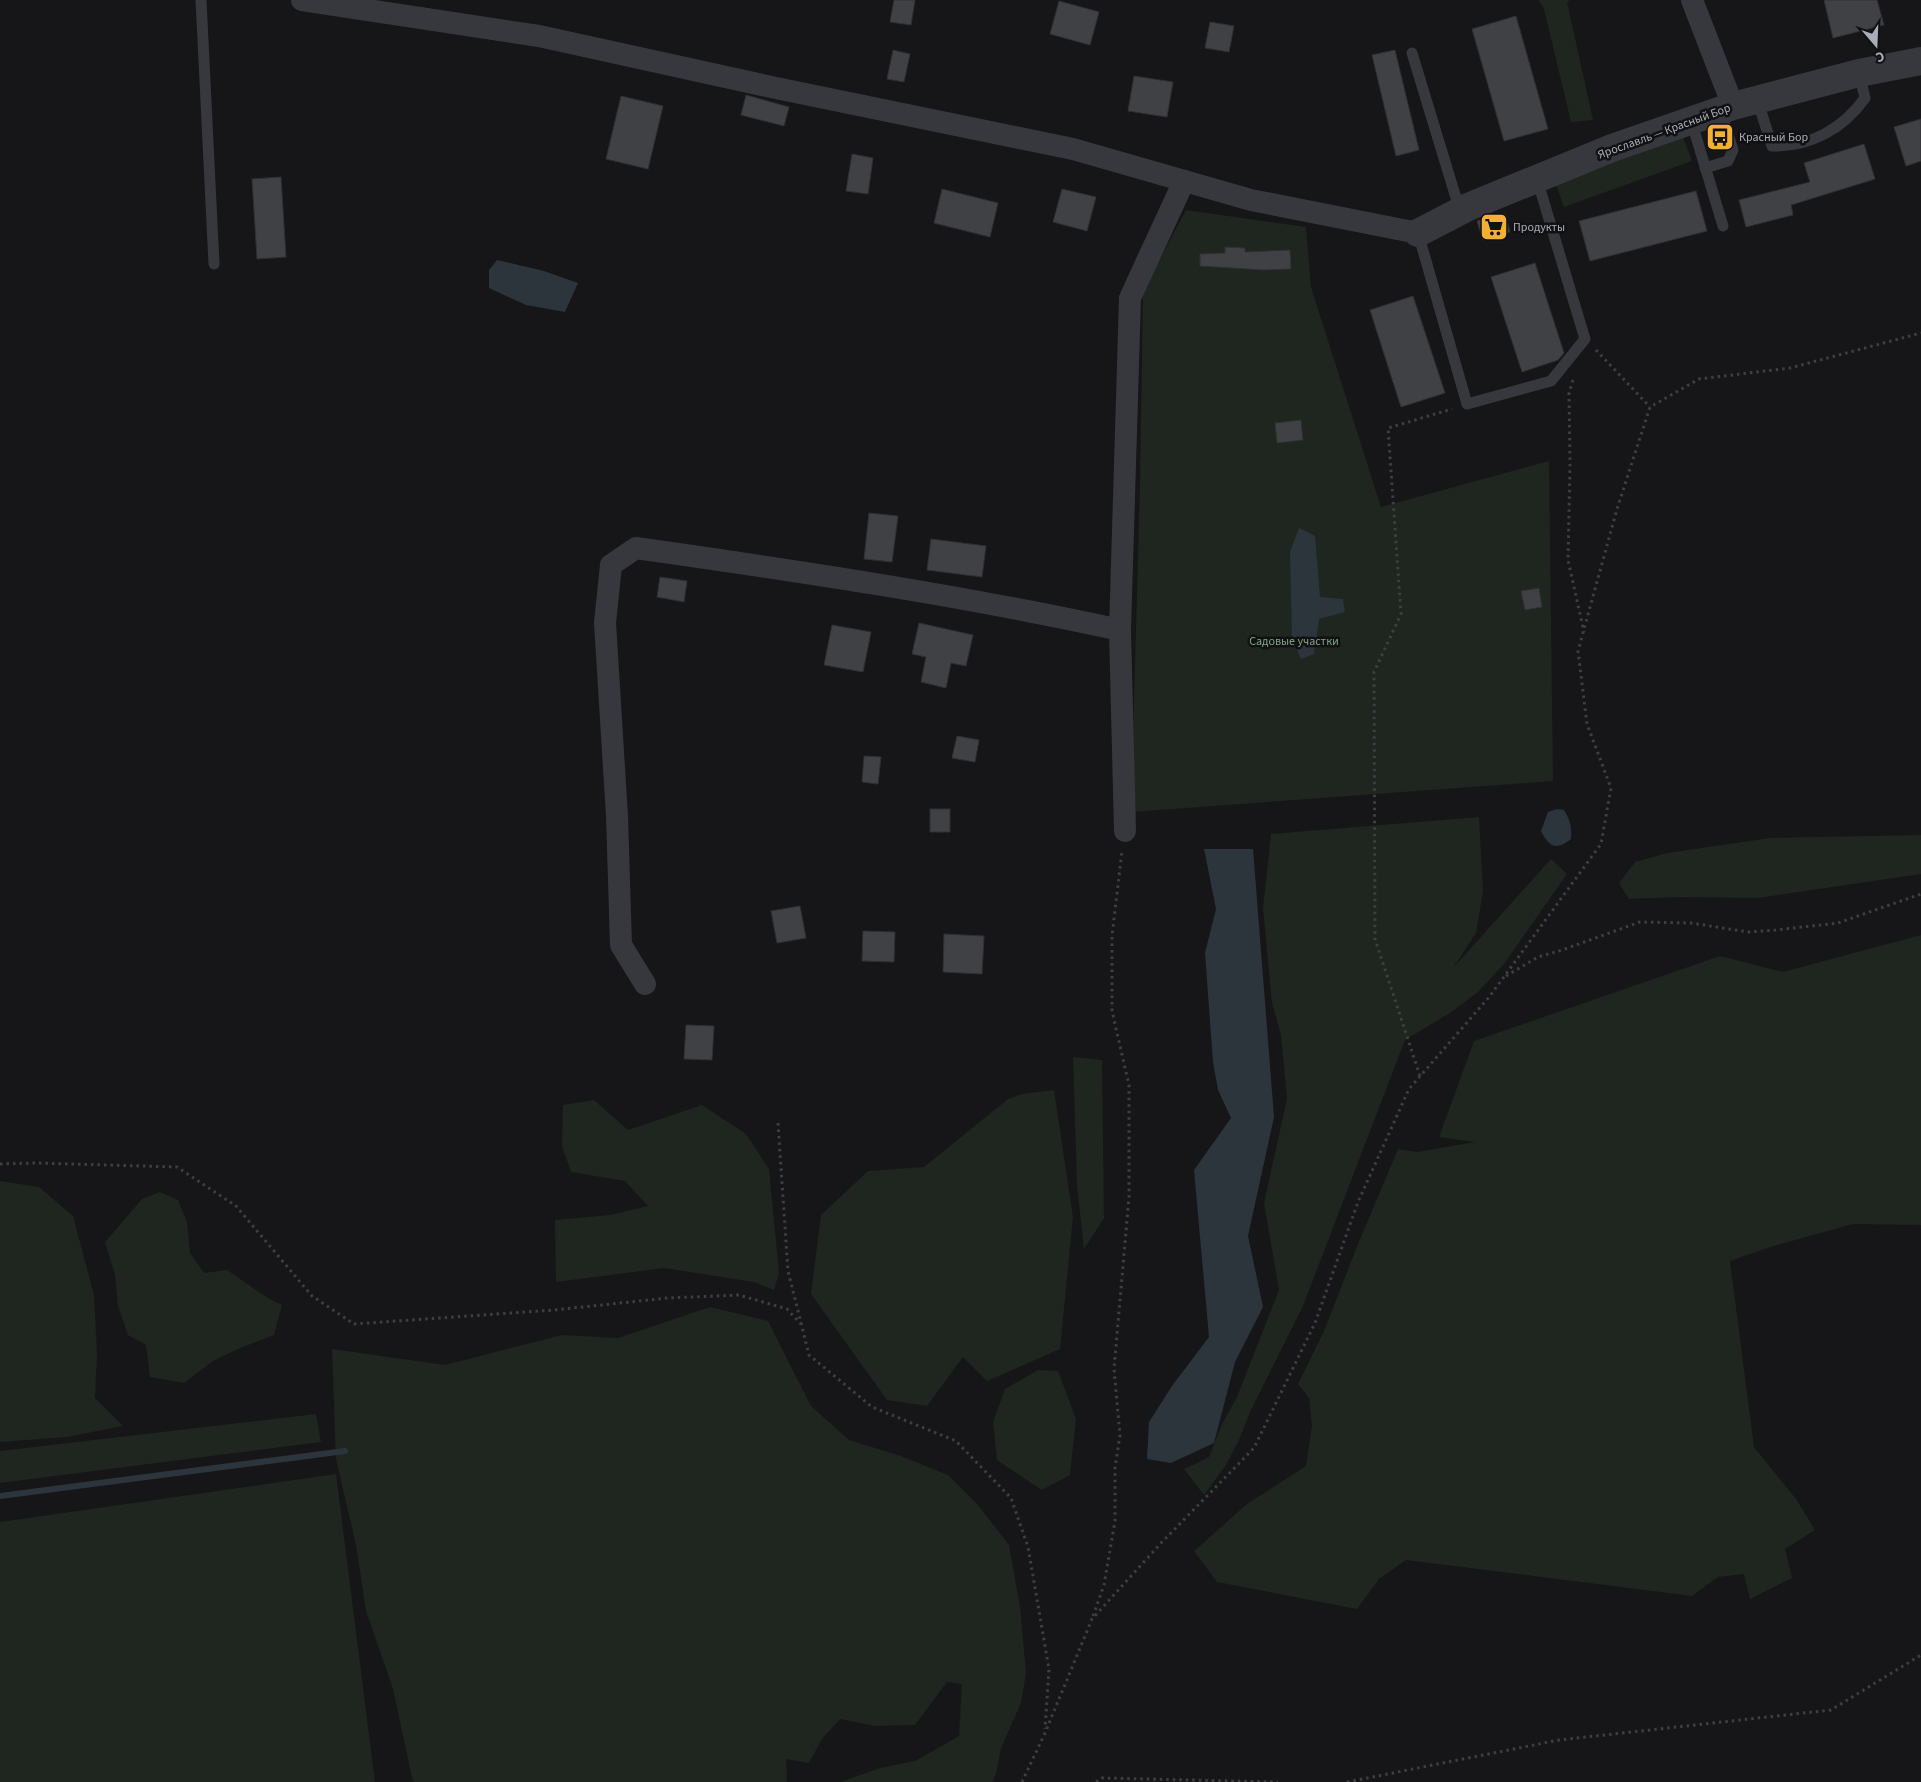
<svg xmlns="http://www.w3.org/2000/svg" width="1921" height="1782" font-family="'Source Sans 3',sans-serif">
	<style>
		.green { fill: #1e261f }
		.water { fill: #2c353c }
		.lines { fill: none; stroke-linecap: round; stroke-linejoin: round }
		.stream { stroke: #2c353c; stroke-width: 6 }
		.building { fill: #404145; stroke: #303034 }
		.path { stroke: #3d3f44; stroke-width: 3; stroke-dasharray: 2.5 4; stroke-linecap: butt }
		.service { stroke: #37383d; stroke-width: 11 }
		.minor { stroke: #37383d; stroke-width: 22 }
		.tertiary { stroke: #37383d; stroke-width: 28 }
		.labels { text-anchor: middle; stroke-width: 5; stroke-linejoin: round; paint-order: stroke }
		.street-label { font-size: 12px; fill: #a8adb8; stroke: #111113 }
		.poi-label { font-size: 12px; fill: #a8adb8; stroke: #111113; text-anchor: start }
		.park-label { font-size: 12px; fill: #7fa381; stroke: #111113 }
	</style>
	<rect width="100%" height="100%" fill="#161618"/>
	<g class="green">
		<path d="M1539,0H1570L1567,2L1593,120L1571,122L1544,9Z"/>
		<path d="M1683,137L1692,161L1564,207L1555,182Z"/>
		<path d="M1186,210L1306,227L1311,287L1381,507L1549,461L1553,781L1131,812L1140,485L1143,291Z"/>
		<path d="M1479,817L1483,891L1476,933L1453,968L1551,859L1567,874L1504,964L1478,992L1450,1013L1405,1040L1303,1306L1251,1410L1239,1440L1226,1465L1204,1495L1184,1469L1209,1457L1222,1424L1237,1397L1279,1290L1264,1203L1287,1099L1281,1035L1272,1003L1263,908L1271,834Z"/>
		<path d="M1921,835V874L1757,898L1680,897L1629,899L1619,883L1635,862L1667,853L1770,838Z"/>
		<path d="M1921,935V1225L1853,1224L1770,1247L1730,1261L1754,1447L1796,1499L1815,1530L1785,1549L1792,1578L1750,1599L1744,1574L1718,1577L1692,1596L1406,1560L1379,1579L1357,1609L1217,1582L1194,1551L1247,1504L1306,1466L1312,1425L1309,1398L1298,1384L1324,1331L1356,1249L1398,1149L1417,1152L1475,1142L1439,1137L1474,1041L1720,956L1783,972Z"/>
		<path d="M1073,1057L1102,1060L1104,1218L1084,1249L1077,1184Z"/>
		<path d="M1054,1090L1073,1217L1060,1349L987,1381L963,1357L927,1406L887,1400L811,1294L821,1215L868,1171L924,1167L1008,1099L1022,1094Z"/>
		<path d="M594,1100L628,1130L702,1105L746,1134L769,1169L779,1273L774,1290L754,1282L664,1268L556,1282L555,1220L610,1215L648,1206L625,1181L571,1172L562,1146L563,1105Z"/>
		<path d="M0,1181L39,1187L73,1216L94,1295L97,1353L95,1398L123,1426L67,1437L0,1442Z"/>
		<path d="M160,1192L178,1200L187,1222L190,1253L204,1273L227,1270C246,1282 261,1296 282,1305L274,1335L240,1348L213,1361L184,1383L150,1377L146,1345L128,1335L118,1306L115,1275L105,1242L142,1199Z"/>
		<path d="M710,1307L768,1321L811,1406L849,1440L901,1456L948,1475L978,1505L1009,1545L1020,1607L1026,1673L1021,1703L1001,1748L996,1774L992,1782H840L880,1768L915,1761L959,1736L962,1684L947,1682L915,1725L875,1726L840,1719L822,1739L809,1763L786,1759L787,1782H414L412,1778L393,1689L366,1611L356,1545L336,1459L332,1349L445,1365L562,1335L618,1338Z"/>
		<path d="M1038,1370L1058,1371L1076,1419L1070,1475L1042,1490L997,1460L993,1422L1005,1389Z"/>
		<path d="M316,1414L321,1442L0,1483V1451Z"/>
		<path d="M336,1474L375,1782H0V1522Z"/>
	</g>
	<g class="water">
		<path d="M497,260L544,271L578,283L565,312L526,305L489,288V270Z"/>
		<path d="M1299,528L1315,536L1320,597L1343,599L1345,612L1319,619L1314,654L1301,659L1292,638L1290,552Z"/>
		<path d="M1557,809L1564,810C1570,820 1572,827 1571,839C1556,851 1549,847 1541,831L1548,812Z"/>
		<path d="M1204,849H1253L1274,1117L1248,1236L1263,1307L1235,1362L1214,1443L1171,1463L1147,1459L1149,1422L1172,1386L1209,1337L1194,1170L1231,1118L1218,1090L1213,1062L1205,953L1216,909Z"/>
	</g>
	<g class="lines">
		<path class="stream" d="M0,1496L345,1451"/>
	</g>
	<g class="building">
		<path d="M894,0H915L911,25L890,22Z"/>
		<path d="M1824,0H1877L1884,25L1833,38Z"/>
		<path d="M1059,1L1099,12L1090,45L1050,34Z"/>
		<path d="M1516,16L1548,129L1504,141L1472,29Z"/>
		<path d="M1210,22L1234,26L1229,52L1205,48Z"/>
		<path d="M893,50L910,54L904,82L887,79Z"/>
		<path d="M1395,50L1419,150L1396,156L1372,55Z"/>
		<path d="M1134,76L1173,82L1167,117L1128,111Z"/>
		<path d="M746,95L789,107L784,126L741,115Z"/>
		<path d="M621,96L663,106L648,169L606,159Z"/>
		<path d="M1921,119V161L1906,166L1894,127Z"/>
		<path d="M1864,144L1875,179L1791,205L1793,215L1746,227L1739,200L1810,182L1804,163Z"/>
		<path d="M852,154L873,158L868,194L846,191Z"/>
		<path d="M281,177L286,257L257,259L252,179Z"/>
		<path d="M942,189L998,203L990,237L934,223Z"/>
		<path d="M1062,189L1096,197L1087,231L1053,222Z"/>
		<path d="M1696,191L1707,231L1590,261L1579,221Z"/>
		<path d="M1505,214L1510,232L1483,240L1477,221Z"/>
		<path d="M1225,247L1245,248V252L1290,250L1291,269L1264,270L1200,266V254L1225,253Z"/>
		<path d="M1535,263L1564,353L1558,360L1522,372L1491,277Z"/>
		<path d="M1413,296L1445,393L1401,407L1370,310Z"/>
		<path d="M1301,420L1303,440L1277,443L1275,423Z"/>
		<path d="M869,513L898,516L892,562L864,559Z"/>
		<path d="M931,539L986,546L982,577L927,570Z"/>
		<path d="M660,577L687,581L684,602L657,597Z"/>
		<path d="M1539,588L1542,607L1525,610L1521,591Z"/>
		<path d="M919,623L973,635L966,666L951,663L946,688L921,682L926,657L912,654Z"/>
		<path d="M832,625L871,632L863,672L824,665Z"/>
		<path d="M957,736L979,740L975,762L952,758Z"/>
		<path d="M864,756L881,757L878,784L862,782Z"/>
		<rect x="930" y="809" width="20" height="23"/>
		<path d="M800,906L806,938L777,943L771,911Z"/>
		<path d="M863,931L895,932L894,962L862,961Z"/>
		<path d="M944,934L984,936L982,974L943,972Z"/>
		<path d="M686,1025L714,1026L712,1060L684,1059Z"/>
	</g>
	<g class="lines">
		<g class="path">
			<path d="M1596,350L1650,407"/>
			<path d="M1573,380L1569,393L1570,465L1568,560L1584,632"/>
			<path d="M1506,976L1538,957L1562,950L1640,922L1691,923L1748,932L1776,930L1838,923L1921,894"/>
			<path d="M1420,1076L1375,939L1374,672L1401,614L1388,428L1452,409"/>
			<path d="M778,1123L788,1271L809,1355L872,1407L956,1441L1011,1498L1028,1547L1049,1669L1045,1729"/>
			<path d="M0,1164L35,1163L177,1167L236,1206L312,1296L354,1324L554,1310L668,1298L739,1295L787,1309L801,1324"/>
			<path d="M1093,1616L1104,1585L1115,1521V1468L1120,1435L1114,1369L1129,1197V1085L1112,1011V936L1122,851"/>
			<path d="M1022,1782L1045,1733L1092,1619L1162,1542L1254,1448L1315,1323L1358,1202L1409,1089L1490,996L1601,844L1611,788L1587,724L1578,651L1617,509L1650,407L1699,379L1790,368L1921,333"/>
			<path d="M1096,1782L1102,1778L1278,1782"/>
			<path d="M1347,1782L1559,1740L1831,1710L1921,1655"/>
		</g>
		<g class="service">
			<path d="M201,0L214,264"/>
			<path d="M1412,53L1460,211"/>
			<path d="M1757,99L1772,146C1810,147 1843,129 1865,98L1859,73"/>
			<path d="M1691,120L1723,226"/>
			<path d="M1705,168L1728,161L1733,150L1720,110"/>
			<path d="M1418,233L1467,404L1551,381L1585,339L1537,179"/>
		</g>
		<g class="minor">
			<path d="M302,0L539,36L776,88L1073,149L1251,200L1418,233"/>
			<path d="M1692,0L1733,106"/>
			<path d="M1125,831L1120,630L1130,298L1184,181"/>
			<path d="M645,984L621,945L617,816L605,623L611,565L636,548C798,571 960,595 1120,630"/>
		</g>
		<path class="tertiary" d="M1418,233L1468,207L1612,148L1733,106L1859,73L1921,61"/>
	</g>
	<defs>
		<g id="bus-square" transform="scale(1.4375)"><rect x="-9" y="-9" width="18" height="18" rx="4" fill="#f2b134" stroke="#111113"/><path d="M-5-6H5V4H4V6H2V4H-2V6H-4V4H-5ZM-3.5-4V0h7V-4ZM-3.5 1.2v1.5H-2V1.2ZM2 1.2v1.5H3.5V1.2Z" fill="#111"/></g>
		<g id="supermarket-square" transform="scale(1.4375)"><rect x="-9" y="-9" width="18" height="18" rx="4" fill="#f2b134" stroke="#111113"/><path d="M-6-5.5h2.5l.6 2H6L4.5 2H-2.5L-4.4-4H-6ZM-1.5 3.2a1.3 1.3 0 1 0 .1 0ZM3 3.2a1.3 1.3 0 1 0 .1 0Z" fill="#111"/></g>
	</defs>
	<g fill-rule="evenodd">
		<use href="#bus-square" x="1720" y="137"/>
		<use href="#supermarket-square" x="1494" y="227"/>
	</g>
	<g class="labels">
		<g class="street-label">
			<text transform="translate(1664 131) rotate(-20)" y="4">Ярославль — Красный Бор</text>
		</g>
		<g class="poi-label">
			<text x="1739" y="141">Красный Бор</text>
			<text x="1513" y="231">Продукты</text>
		</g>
		<g class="park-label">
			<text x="1294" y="645">Садовые участки</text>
		</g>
	</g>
	<g transform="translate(1876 45) rotate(161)" stroke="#111113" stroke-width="4" paint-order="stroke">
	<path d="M0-4L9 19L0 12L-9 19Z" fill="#a8adb8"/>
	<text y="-8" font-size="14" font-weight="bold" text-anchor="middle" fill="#a8adb8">С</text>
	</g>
</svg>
